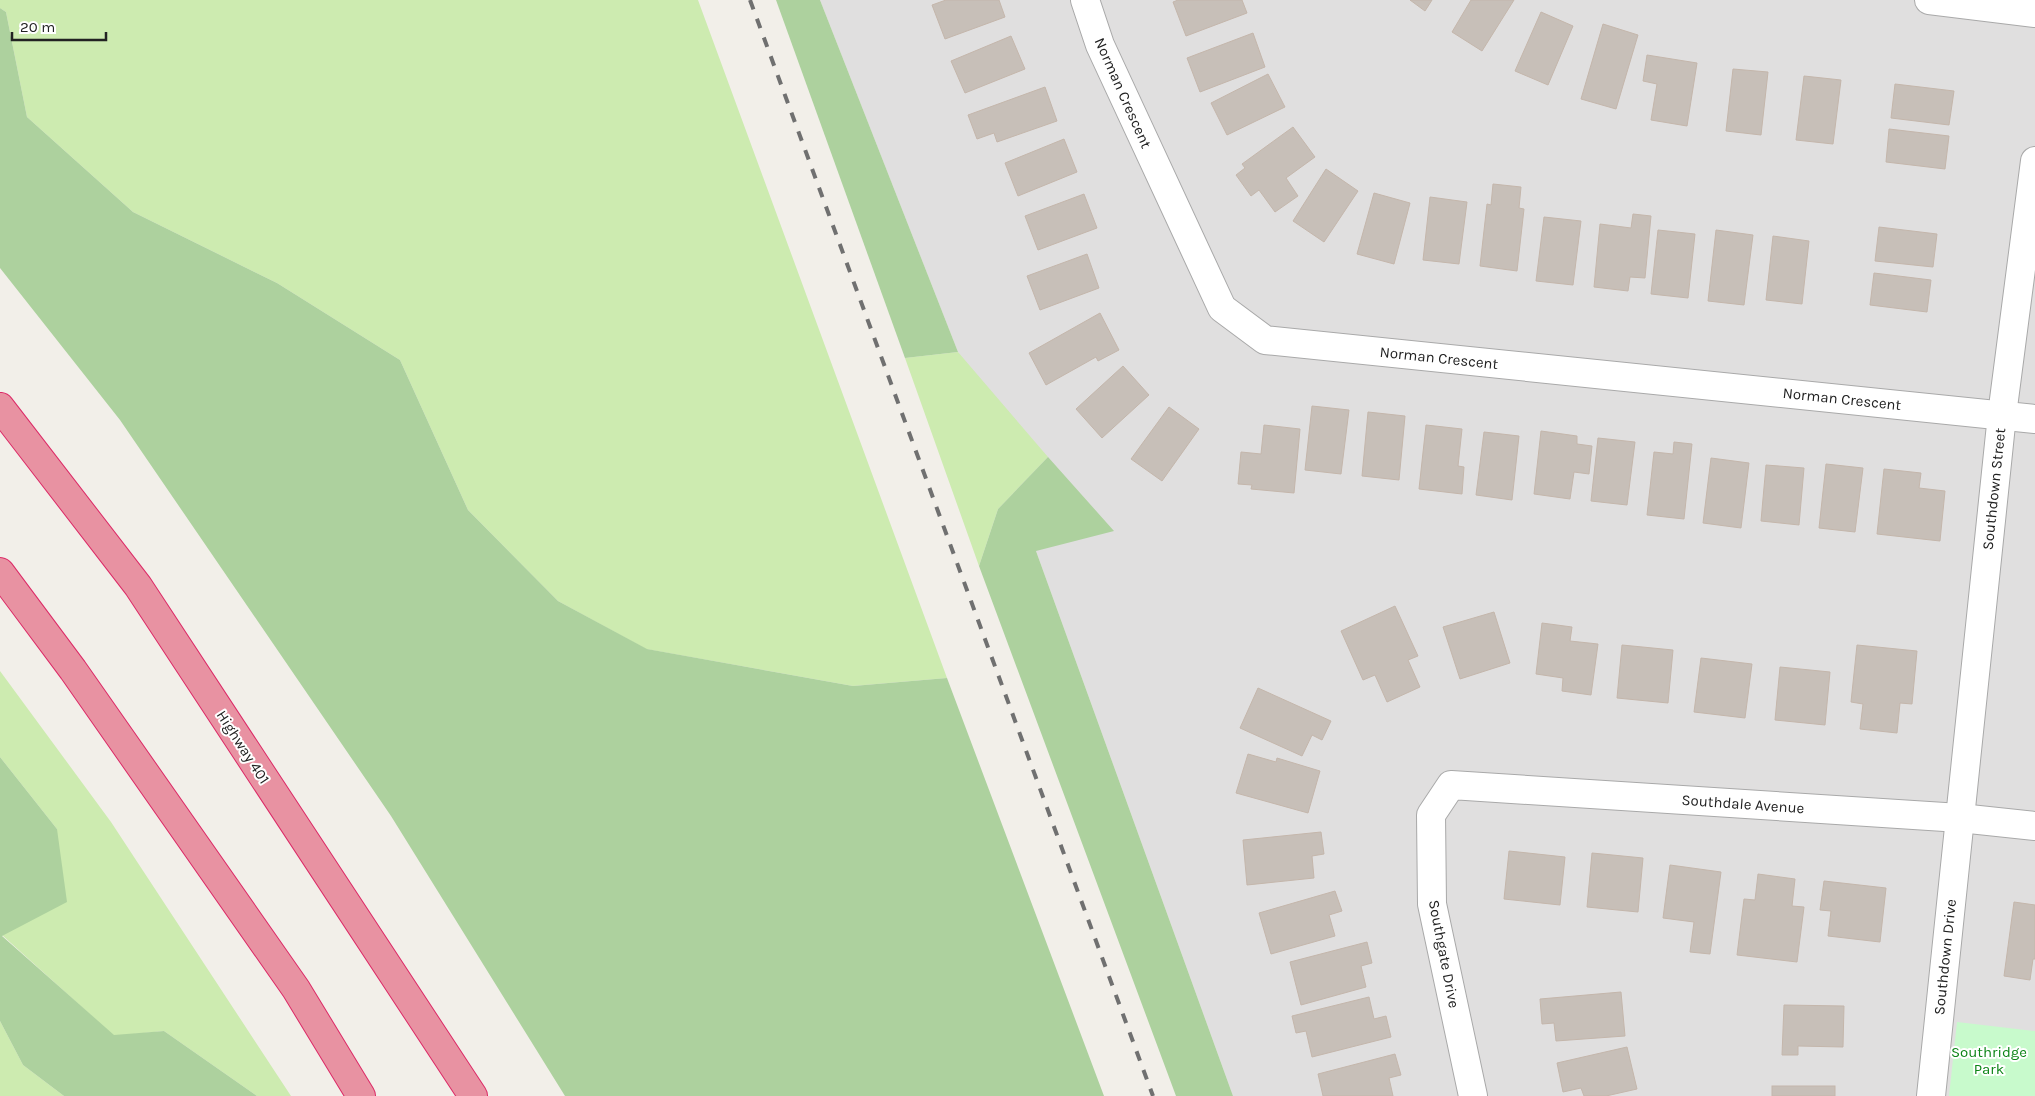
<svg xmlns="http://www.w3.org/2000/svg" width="2035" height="1096" font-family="Karla,sans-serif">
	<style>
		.residential { fill: #e0dfdf }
		.grass { fill: #cdebb0 }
		.forest { fill: #add19e }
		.park { fill: #c8facc }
		.building { fill: #c7bfb8; stroke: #c4b6ab }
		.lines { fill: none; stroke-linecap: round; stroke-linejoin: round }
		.minor-casing { stroke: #a9a9a9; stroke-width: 30 }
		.motorway-casing { stroke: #dc2a67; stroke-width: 30 }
		.minor { stroke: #fff; stroke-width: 28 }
		.motorway { stroke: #e892a2; stroke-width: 28 }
		.rail { stroke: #707070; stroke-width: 4; stroke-dasharray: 10 10; stroke-linecap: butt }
		.labels { text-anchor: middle; stroke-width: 4; stroke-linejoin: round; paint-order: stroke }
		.street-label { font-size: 15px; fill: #222; stroke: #fff }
		.park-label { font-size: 15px; fill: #0c8416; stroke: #fff }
	</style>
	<rect width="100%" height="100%" fill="#f2efe9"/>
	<path class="residential" d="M820,0H2035V1096H1233L1036,551Z"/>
	<g class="grass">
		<path d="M0,0H698L947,678L853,686L646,649L558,601L468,510L400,360L277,283L133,212L27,117L6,12L0,8Z"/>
		<path d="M958,352L1048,457L998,509L979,566L905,358Z"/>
		<path d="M0,671L111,822L291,1096H257L164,1031L114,1036L2,935L57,829L0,757Z"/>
		<path d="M0,1021L23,1065L64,1096H0Z"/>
	</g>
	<g class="forest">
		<path d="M776,0H820L958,352L905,358Z"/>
		<path d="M0,8L6,12L27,117L133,212L277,283L400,360L468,510L558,601L647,649L853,686L947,678L1104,1096H565L391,816L120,420L0,268Z"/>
		<path d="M1048,457L1114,531L1036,551L1233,1096H1176L979,566L998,509Z"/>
		<path d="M0,757L57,829L67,902L2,936L114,1035L164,1031L257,1096H64L23,1065L0,1021Z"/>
	</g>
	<path class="park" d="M1957,1022L2035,1031V1096H1949Z"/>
	<g class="building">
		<path d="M946,0H999L1005,17L945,39L932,5Z"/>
		<path d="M1178,0H1242L1247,13L1186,36L1173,2Z"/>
		<path d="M1410,0H1432L1425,11Z"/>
		<path d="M1471,0H1514L1482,51L1452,32Z"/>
		<path d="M1541,12L1573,26L1548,85L1515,71Z"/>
		<path d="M1603,24L1638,35L1616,109L1581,99Z"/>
		<path d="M1253,33L1265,67L1200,92L1187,58Z"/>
		<path d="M1011,36L1025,69L965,93L951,61Z"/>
		<path d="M1647,55L1697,63L1687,126L1651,120L1657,84L1643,81Z"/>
		<path d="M1733,69L1768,72L1761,135L1726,131Z"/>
		<path d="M1268,74L1285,107L1227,135L1211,103Z"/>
		<path d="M1804,76L1841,80L1833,144L1796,140Z"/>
		<path d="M1895,84L1954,91L1949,125L1891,118Z"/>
		<path d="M1045,87L1057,121L997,142L994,133L977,139L968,115Z"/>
		<path d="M1293,127L1315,157L1286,178L1298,196L1275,212L1259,190L1251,196L1236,175L1245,168L1242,164Z"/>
		<path d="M1889,129L1949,136L1945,169L1886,162Z"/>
		<path d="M1064,139L1077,172L1018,196L1005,163Z"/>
		<path d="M1326,169L1358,191L1324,242L1293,221Z"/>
		<path d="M1493,184L1521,187L1519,208L1524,209L1517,271L1480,266L1487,204L1491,205Z"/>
		<path d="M1374,193L1410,203L1394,264L1357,254Z"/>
		<path d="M1084,194L1097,228L1038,250L1025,216Z"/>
		<path d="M1430,197L1467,202L1459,264L1423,260Z"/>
		<path d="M1633,214L1651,216L1645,278L1630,277L1628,291L1594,287L1600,224L1631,228Z"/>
		<path d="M1544,217L1581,221L1573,285L1536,281Z"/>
		<path d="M1879,227L1937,234L1933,267L1875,261Z"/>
		<path d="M1658,230L1695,234L1688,298L1651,294Z"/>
		<path d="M1716,230L1753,235L1744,305L1708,301Z"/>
		<path d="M1773,236L1809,241L1802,304L1766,300Z"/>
		<path d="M1087,254L1099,288L1040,310L1027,276Z"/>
		<path d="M1874,273L1931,280L1927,312L1870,305Z"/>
		<path d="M1100,313L1119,350L1098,361L1096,357L1046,385L1029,353Z"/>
		<path d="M1123,366L1149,395L1102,438L1076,409Z"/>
		<path d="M1312,406L1349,410L1341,474L1305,470Z"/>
		<path d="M1169,407L1199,429L1162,481L1131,459Z"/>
		<path d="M1368,412L1405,416L1399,480L1362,476Z"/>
		<path d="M1264,425L1300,429L1294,493L1251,489L1252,485L1238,484L1241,452L1261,454Z"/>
		<path d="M1426,425L1462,429L1458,466L1464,467L1462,494L1419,489Z"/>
		<path d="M1541,431L1577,436V444L1592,446L1589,474L1574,472L1570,499L1534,494Z"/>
		<path d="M1484,432L1519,436L1512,500L1476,495Z"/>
		<path d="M1598,438L1635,442L1627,505L1591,501Z"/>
		<path d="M1674,442L1692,444L1684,519L1647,515L1654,452L1673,454Z"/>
		<path d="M1711,458L1749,463L1741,528L1703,523Z"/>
		<path d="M1826,464L1863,468L1855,532L1819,528Z"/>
		<path d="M1766,465L1804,468L1799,525L1761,521Z"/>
		<path d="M1884,469L1921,473L1919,488L1945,491L1940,541L1877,534Z"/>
		<path d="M1395,606L1418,656L1408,660L1420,687L1387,702L1375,675L1363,680L1341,631Z"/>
		<path d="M1494,612L1510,663L1460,679L1443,627Z"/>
		<path d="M1542,623L1572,627L1570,641L1598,644L1591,695L1562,691L1563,678L1536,674Z"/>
		<path d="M1622,645L1673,650L1668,703L1617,698Z"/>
		<path d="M1857,645L1917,651L1912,704L1900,703L1897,733L1860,729L1863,704L1851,702Z"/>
		<path d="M1701,658L1752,664L1745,718L1694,712Z"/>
		<path d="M1780,667L1830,672L1825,725L1775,720Z"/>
		<path d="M1258,688L1331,721L1322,740L1312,735L1302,756L1240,728Z"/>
		<path d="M1248,754L1276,762L1277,758L1320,771L1308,813L1236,793Z"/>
		<path d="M1321,832L1324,854L1312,856L1314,878L1247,885L1243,840Z"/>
		<path d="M1509,851L1565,857L1560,905L1504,899Z"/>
		<path d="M1592,853L1643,858L1638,912L1587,907Z"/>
		<path d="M1670,865L1721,872L1710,954L1690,952L1694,922L1663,918Z"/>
		<path d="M1758,874L1795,879L1792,906L1804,907L1797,962L1737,955L1744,899L1755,900Z"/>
		<path d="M1824,881L1886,888L1880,942L1828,936L1831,911L1820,910Z"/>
		<path d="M1335,891L1342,911L1329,915L1335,936L1271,954L1259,913Z"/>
		<path d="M2014,902L2035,905V959H2033L2030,980L2004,976Z"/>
		<path d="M1367,942L1372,963L1361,966L1366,987L1301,1005L1290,962Z"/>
		<path d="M1621,992L1625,1036L1556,1041L1554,1023L1542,1024L1540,999Z"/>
		<path d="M1369,997L1374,1019L1386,1016L1391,1037L1312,1057L1306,1031L1296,1033L1292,1016Z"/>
		<path d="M1784,1005L1844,1006L1843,1047L1798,1046V1055H1782Z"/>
		<path d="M1627,1047L1637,1089L1606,1096H1584L1581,1088L1563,1092L1557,1063Z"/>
		<path d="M1395,1054L1401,1075L1389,1078L1393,1096H1323L1318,1074Z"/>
		<rect x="1772" y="1086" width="63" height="10"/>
	</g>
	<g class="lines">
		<g class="minor-casing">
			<g id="minor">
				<path d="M1085,0L1100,45L1222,308L1265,340L2035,419"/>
				<path d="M1929,0L2035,13"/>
				<path d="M1473,1096L1432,904L1431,815L1451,785L1960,818L2035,826"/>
				<path d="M1931,1096L2002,415L2035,161"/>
			</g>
		</g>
		<g class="motorway-casing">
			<g id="motorway">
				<path d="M0,407L138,586L473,1096"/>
				<path d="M0,572L73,670L296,989L361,1096"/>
			</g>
		</g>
		<use href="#minor" class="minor"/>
		<use href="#motorway" class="motorway"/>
		<path class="rail" d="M750,0L1153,1096"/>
	</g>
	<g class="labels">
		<g class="street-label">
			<text transform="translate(1123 93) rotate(66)" y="5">Norman Crescent</text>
			<text transform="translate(1439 358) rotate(6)" y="5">Norman Crescent</text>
			<text transform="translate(1842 399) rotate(6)" y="5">Norman Crescent</text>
			<text transform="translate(1994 489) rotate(-84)" y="5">Southdown Street</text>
			<text transform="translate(243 747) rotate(57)" y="5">Highway 401</text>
			<text transform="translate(1743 804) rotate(4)" y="5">Southdale Avenue</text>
			<text transform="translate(1444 954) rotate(79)" y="5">Southgate Drive</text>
			<text transform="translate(1945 957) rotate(-84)" y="5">Southdown Drive</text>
		</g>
		<g class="park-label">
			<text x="1989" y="1057">Southridge<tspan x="1989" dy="17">Park</tspan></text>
		</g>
	</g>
	<path d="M12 32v8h94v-8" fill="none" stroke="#222222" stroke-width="2.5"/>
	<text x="20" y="32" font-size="15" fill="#222222" stroke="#ffffff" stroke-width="4" paint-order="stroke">20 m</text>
</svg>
